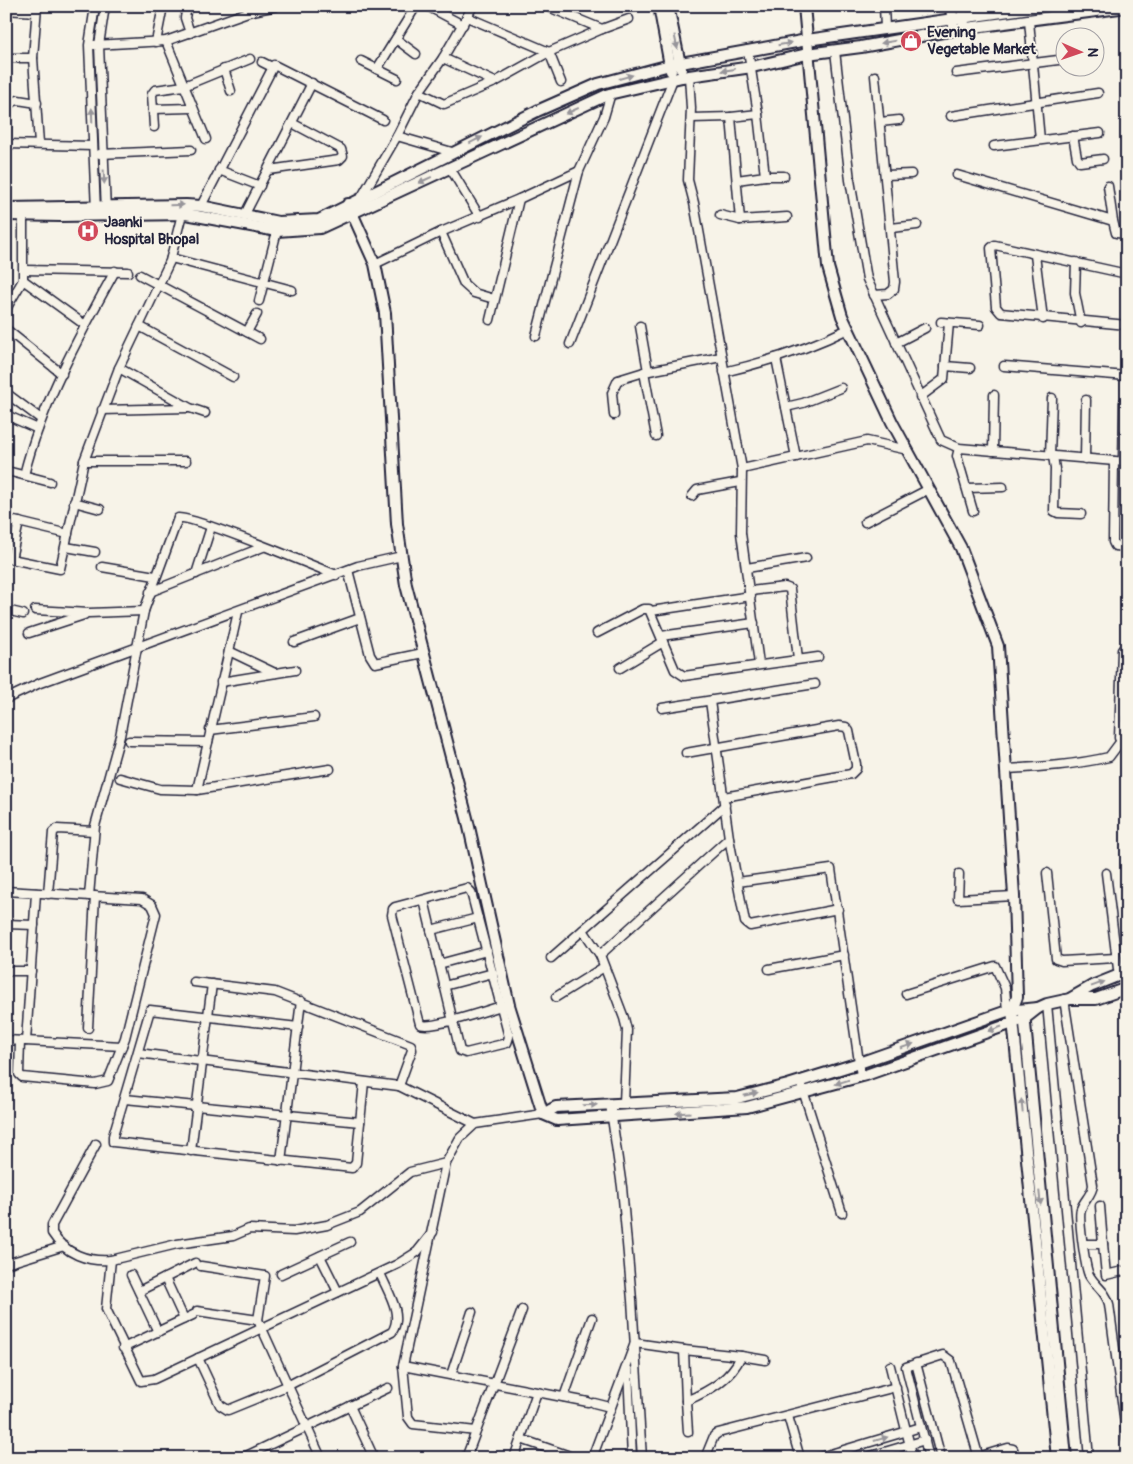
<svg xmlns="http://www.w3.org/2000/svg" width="1133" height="1464" font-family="Pangolin,sans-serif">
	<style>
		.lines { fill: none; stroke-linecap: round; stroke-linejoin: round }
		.minor-casing { stroke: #22223b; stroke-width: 11 }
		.tertiary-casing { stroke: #22223b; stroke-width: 14 }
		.minor { stroke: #f7f3e8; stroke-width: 8 }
		.tertiary { stroke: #f7f3e8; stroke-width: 10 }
		.oneway { fill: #97959a }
		.labels { text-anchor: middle; stroke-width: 4; stroke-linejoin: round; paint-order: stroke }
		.poi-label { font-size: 15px; font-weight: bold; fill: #22223b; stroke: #f7f3e8; text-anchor: start }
	</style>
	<rect width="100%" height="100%" fill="#f7f3e8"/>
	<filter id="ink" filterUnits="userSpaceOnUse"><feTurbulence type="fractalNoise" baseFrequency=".02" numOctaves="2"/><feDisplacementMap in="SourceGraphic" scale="10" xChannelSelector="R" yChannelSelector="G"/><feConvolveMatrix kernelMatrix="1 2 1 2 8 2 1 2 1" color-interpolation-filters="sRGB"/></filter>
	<g filter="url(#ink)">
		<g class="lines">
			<g class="minor-casing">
				<g id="minor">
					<path d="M37,6L33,58L39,144"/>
					<path d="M95,6L89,45L96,211"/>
					<path d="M105,6L99,45L106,211"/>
					<path d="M187,6L185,18L190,33"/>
					<path d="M427,6L463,25"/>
					<path d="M473,6L443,58L419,92L444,104L495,82L549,52L602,29"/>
					<path d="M546,6L602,29L629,19"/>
					<path d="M884,6L885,28"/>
					<path d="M6,10L36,12"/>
					<path d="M467,17L549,52L561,82"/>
					<path d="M1029,21L1040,140"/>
					<path d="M396,39L416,54"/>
					<path d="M166,41L206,139"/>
					<path d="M156,42L163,6"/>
					<path d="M94,45L166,41L248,12L276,6"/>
					<path d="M748,50L758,114"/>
					<path d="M835,51L850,180L867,279L941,440L959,448L1127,462"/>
					<path d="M1096,56H1097"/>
					<path d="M6,58H33"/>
					<path d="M443,58L495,82"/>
					<path d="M361,61L397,79"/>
					<path d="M262,62L272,67"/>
					<path d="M224,69L231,91"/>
					<path d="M377,69L416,6"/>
					<path d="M956,73L1066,59"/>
					<path d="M689,76L691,108L688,180L694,203L742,469L741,533L759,664"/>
					<path d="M153,109L192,108"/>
					<path d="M951,116L1098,93"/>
					<path d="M691,118L731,117"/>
					<path d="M880,122L899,120"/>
					<path d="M154,127L152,94L155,90L184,86L250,59"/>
					<path d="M397,136L452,152"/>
					<path d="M1073,136L1077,158L1080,162L1103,159"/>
					<path d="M6,137L8,104L18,100L37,103"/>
					<path d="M6,144L93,146"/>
					<path d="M994,146L1100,133"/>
					<path d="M100,154L191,150"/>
					<path d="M450,168L480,217"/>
					<path d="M219,170L260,186"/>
					<path d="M269,170L339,160L343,156L341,149L292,123"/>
					<path d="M886,175L911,174"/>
					<path d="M957,175L1113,221L1116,233L1127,234"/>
					<path d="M765,176H784"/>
					<path d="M737,180L765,176L758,114L731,117L740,220"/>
					<path d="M1108,186L1113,221"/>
					<path d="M361,198L397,136L419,92"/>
					<path d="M201,206L274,65L383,120"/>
					<path d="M720,215L740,220L787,217"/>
					<path d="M244,216L312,83"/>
					<path d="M891,228L917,225"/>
					<path d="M441,232L464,284L474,293L494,299"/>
					<path d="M1035,255L1043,319"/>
					<path d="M171,258L292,290"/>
					<path d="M1076,262L1075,293L1081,323"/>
					<path d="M375,264L441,232L519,199"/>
					<path d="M24,270L128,272"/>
					<path d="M1127,274L995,245L991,248L996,307L1001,313L1127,325"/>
					<path d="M140,275L260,339"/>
					<path d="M23,280L85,325"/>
					<path d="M874,295L888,294L894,289L895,282L875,76"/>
					<path d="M259,301L277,231"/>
					<path d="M6,309L23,280V215"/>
					<path d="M490,320L519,199L579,171"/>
					<path d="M941,322L980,325"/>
					<path d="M139,326L233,377"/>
					<path d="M640,326L648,371"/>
					<path d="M6,329L62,374"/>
					<path d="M247,332L257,314"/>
					<path d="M536,336L579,171L604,117L611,93"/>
					<path d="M896,343L925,328"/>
					<path d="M570,344L673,79"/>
					<path d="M776,358L796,457"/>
					<path d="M945,366L970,368"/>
					<path d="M1004,366L1127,376"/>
					<path d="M119,368L190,408L205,413"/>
					<path d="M644,372L656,436"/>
					<path d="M724,372C767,362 808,349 848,329"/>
					<path d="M6,393L41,419"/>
					<path d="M920,397L944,379L949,323"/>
					<path d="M786,407L803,403L841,388"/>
					<path d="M102,410L188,408"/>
					<path d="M6,415L38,429"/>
					<path d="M614,415L612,393L618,380L644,372L721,357"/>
					<path d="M959,448L957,456L973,511"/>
					<path d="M993,451L994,395"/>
					<path d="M1050,456L1052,398"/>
					<path d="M1053,456L1055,469L1054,511L1058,513L1081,514"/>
					<path d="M1085,459L1086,400"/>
					<path d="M84,461H186"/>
					<path d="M1114,461L1113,542L1115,546L1127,547"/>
					<path d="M1123,462L1124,402"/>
					<path d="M742,469L867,441L908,450"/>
					<path d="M11,472L50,482"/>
					<path d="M24,475C42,403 79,336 115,271"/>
					<path d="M967,488L1003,487"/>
					<path d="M692,496L697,490L740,482"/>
					<path d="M74,502L100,509"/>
					<path d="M6,519L68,534"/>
					<path d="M865,522L929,489"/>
					<path d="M66,547L95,552"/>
					<path d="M1125,547L1127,571"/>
					<path d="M6,558L60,569L84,461L119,368L170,261L182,214"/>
					<path d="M11,559L19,522"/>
					<path d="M102,567L155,576"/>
					<path d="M747,568L806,558"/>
					<path d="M348,570L370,655L375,663L423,653"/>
					<path d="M196,574L211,527"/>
					<path d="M750,591L785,587L790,589L798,659"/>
					<path d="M150,592L263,547"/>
					<path d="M6,610L23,614"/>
					<path d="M35,610L89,613L144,611"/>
					<path d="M651,611L751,596"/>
					<path d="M29,633L84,615"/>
					<path d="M597,633L643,609H649L675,670L684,676L818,657"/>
					<path d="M661,636L754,623"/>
					<path d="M294,642L360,618"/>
					<path d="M229,651L275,673"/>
					<path d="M620,668L663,642"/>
					<path d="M221,682L295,670"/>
					<path d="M6,699L40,683L358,566L402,556"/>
					<path d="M710,701L729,838L745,922L750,926L838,909"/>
					<path d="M662,708L815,684"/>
					<path d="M210,730L314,717"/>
					<path d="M129,741L208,742"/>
					<path d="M1121,741L1119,738L1122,650L1127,644"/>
					<path d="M686,753L839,726L846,727L849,731L856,764V769L851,774L724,797"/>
					<path d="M1006,769C1040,767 1075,765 1109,757L1121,741L1127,743"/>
					<path d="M120,778L160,789L197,790L330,769"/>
					<path d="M197,790L238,612"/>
					<path d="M1047,873L1056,959L1062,961L1116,958"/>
					<path d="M1106,873L1119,977"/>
					<path d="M959,874L958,899L1014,896"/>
					<path d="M738,882L831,869L861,1076"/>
					<path d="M6,891L142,899L152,905L156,914L125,1038L108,1081L95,1084L22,1077L19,1074L20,1041"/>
					<path d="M48,894L53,832L57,829L94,831"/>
					<path d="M89,896L95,826L120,736L144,611L178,518C191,515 314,566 336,575"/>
					<path d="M424,900L460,1051L466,1053L507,1043L509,1037L471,892L467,888L395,907L393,909L392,915L420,1024C429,1030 488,1010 501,1006"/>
					<path d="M6,924L34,925"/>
					<path d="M431,930L478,918"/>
					<path d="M583,930L600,955"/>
					<path d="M551,958L725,805"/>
					<path d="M439,964L487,951"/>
					<path d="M769,969L844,955"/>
					<path d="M6,971H31"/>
					<path d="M194,982L275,992L411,1045L412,1050L399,1086"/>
					<path d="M444,986L493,973"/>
					<path d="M906,994L995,966L1005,988L1007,1011"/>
					<path d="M556,997L604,967"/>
					<path d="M1064,999L1093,1185C1092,1195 1084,1200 1081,1209C1078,1217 1085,1266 1089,1275C1095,1286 1106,1291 1109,1304L1127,1439"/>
					<path d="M1047,1004L1089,1458"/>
					<path d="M298,1027L150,1010L113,1136V1142L352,1168L356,1163L364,1082"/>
					<path d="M88,1028L95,896"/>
					<path d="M6,1040L122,1046"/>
					<path d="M26,1041L36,893"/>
					<path d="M138,1053L399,1086L475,1124"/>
					<path d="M800,1081L842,1213"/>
					<path d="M125,1099L360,1122"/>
					<path d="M624,1103L627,1030L624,1018L600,955L729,838"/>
					<path d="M610,1104L622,1187L632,1300L642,1458"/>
					<path d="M96,1144L52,1225V1233C65,1254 88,1262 111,1260L106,1309L141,1381L154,1379L398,1264L417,1252L433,1232"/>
					<path d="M191,1151L212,984"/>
					<path d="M281,1161L301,1001"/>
					<path d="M1100,1206L1103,1244"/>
					<path d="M1084,1244H1103L1106,1275L1127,1270"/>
					<path d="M320,1256L338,1292"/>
					<path d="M111,1260L177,1244L233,1236L249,1229L294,1231L327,1225L360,1212L410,1172L446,1163"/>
					<path d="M6,1264L64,1246"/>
					<path d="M201,1266L265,1276L258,1320L321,1458"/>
					<path d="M281,1274L350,1242"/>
					<path d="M131,1275L158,1332"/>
					<path d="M165,1278L184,1319"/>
					<path d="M139,1291L195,1263"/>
					<path d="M197,1311L258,1320"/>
					<path d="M123,1348L193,1315"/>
					<path d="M198,1358L220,1405L228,1410L289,1385L392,1332C404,1314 387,1291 380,1273"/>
					<path d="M916,1363L941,1458"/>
					<path d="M403,1366L588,1402"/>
					<path d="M890,1366L913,1458"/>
					<path d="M628,1370L632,1458"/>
					<path d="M451,1375L472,1312"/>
					<path d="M564,1397L592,1318"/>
					<path d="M686,1401L684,1350L741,1356"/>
					<path d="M594,1403L610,1407"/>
					<path d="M350,1406L374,1458"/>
					<path d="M788,1416L800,1458"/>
					<path d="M476,1431L413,1424L408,1417L403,1366L446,1163L460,1138L475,1124L543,1114"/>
					<path d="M688,1432L686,1401C709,1391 731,1379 741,1356L765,1360"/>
					<path d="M521,1439L567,1455"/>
					<path d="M572,1457L574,1458"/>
					<path d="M978,1457L1008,1448L1013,1449L1016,1458"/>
					<path d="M242,1458L388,1388"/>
					<path d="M466,1458L522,1310"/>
					<path d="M514,1458L537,1392"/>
					<path d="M592,1458L635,1343L684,1350"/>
					<path d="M705,1458L714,1436L718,1433L896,1387"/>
					<path d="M817,1458L921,1427"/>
					<path d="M864,1458L925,1440"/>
					<path d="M929,1458L906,1367L943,1355L951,1361L979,1458"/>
				</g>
			</g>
			<g class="tertiary-casing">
				<g id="tertiary">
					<path d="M659,6L671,71"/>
					<path d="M668,6L681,69"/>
					<path d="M804,6L828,267L842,316L892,422L961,548L998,646L1014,896L1017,997L1012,1010L1057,1458"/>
					<path d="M951,6L953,26"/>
					<path d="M962,6L964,25"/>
					<path d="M348,204L375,264L385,313L397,524L406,585L467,818L509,1005L543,1114L557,1120L747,1107L866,1075L1024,1019L1038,1008L1047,1004L1070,999H1096L1127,988"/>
					<path d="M8,208L186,205L201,206L278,222L319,220L537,111L598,84L670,65L807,40L1044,6"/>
					<path d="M6,215L60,216L186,214L277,231L320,228L609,94L682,77L752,67L807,54L861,47L959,29L1127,7"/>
					<path d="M1071,998L1092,986L1127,972"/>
					<path d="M1024,1013L1066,1458"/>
					<path d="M543,1114L556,1107L737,1098L788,1085L859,1063L1007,1011L1038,1008"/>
				</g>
			</g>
			<use href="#minor" class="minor"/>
			<use href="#tertiary" class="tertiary"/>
		</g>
		<defs><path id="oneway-solid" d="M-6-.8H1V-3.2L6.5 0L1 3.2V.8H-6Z" transform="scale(1.25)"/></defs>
		<g class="oneway">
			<use href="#oneway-solid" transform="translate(676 42) rotate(78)"/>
			<use href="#oneway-solid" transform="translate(888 42) rotate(170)"/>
			<use href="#oneway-solid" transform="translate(785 44) rotate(-10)"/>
			<use href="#oneway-solid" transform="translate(728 70) rotate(172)"/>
			<use href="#oneway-solid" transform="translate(626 77) rotate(-16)"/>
			<use href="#oneway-solid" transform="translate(572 111) rotate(155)"/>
			<use href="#oneway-solid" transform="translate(92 115) rotate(-92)"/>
			<use href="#oneway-solid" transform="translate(476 140) rotate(-26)"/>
			<use href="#oneway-solid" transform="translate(104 177) rotate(87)"/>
			<use href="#oneway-solid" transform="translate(425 180) rotate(155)"/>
			<use href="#oneway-solid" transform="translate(177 205) rotate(-2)"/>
			<use href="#oneway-solid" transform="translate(1098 984) rotate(-20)"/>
			<use href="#oneway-solid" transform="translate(995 1029) rotate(161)"/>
			<use href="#oneway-solid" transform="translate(907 1046) rotate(-19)"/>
			<use href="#oneway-solid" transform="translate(842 1082) rotate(163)"/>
			<use href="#oneway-solid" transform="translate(751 1094) rotate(-13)"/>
			<use href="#oneway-solid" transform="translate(590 1105) rotate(-2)"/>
			<use href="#oneway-solid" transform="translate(1022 1106) rotate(-96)"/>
			<use href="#oneway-solid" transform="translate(683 1113) rotate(176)"/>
			<use href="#oneway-solid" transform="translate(1040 1198) rotate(84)"/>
			<use href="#oneway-solid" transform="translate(881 1439) rotate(-16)"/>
		</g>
	</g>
	<defs>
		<g id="shop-disc" transform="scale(1.125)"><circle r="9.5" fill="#d1495b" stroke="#f7f3e8"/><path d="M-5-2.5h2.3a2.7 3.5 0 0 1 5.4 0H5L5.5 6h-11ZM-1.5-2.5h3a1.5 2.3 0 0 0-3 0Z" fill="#fff"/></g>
		<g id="hospital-disc" transform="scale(1.125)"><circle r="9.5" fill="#d1495b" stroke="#f7f3e8"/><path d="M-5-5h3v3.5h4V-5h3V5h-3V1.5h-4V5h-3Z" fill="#fff"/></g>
	</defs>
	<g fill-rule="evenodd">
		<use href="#shop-disc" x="911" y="41"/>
		<use href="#hospital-disc" x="88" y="231"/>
	</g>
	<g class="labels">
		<g class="poi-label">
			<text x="927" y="37">Evening<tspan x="927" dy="17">Vegetable Market</tspan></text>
			<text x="104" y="227">Jaanki<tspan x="104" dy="17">Hospital Bhopal</tspan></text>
		</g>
	</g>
	<rect width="1133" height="1464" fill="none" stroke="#f7f3e8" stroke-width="25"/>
	<rect x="12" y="12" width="1108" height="1439" fill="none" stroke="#22223b" stroke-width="2" filter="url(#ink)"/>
	<g transform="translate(1080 52) rotate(92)"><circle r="24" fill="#f7f3e8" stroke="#a29fa3"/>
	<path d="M0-4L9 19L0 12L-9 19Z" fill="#d1495b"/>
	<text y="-8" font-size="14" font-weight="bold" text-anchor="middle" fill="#22223b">N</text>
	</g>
</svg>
